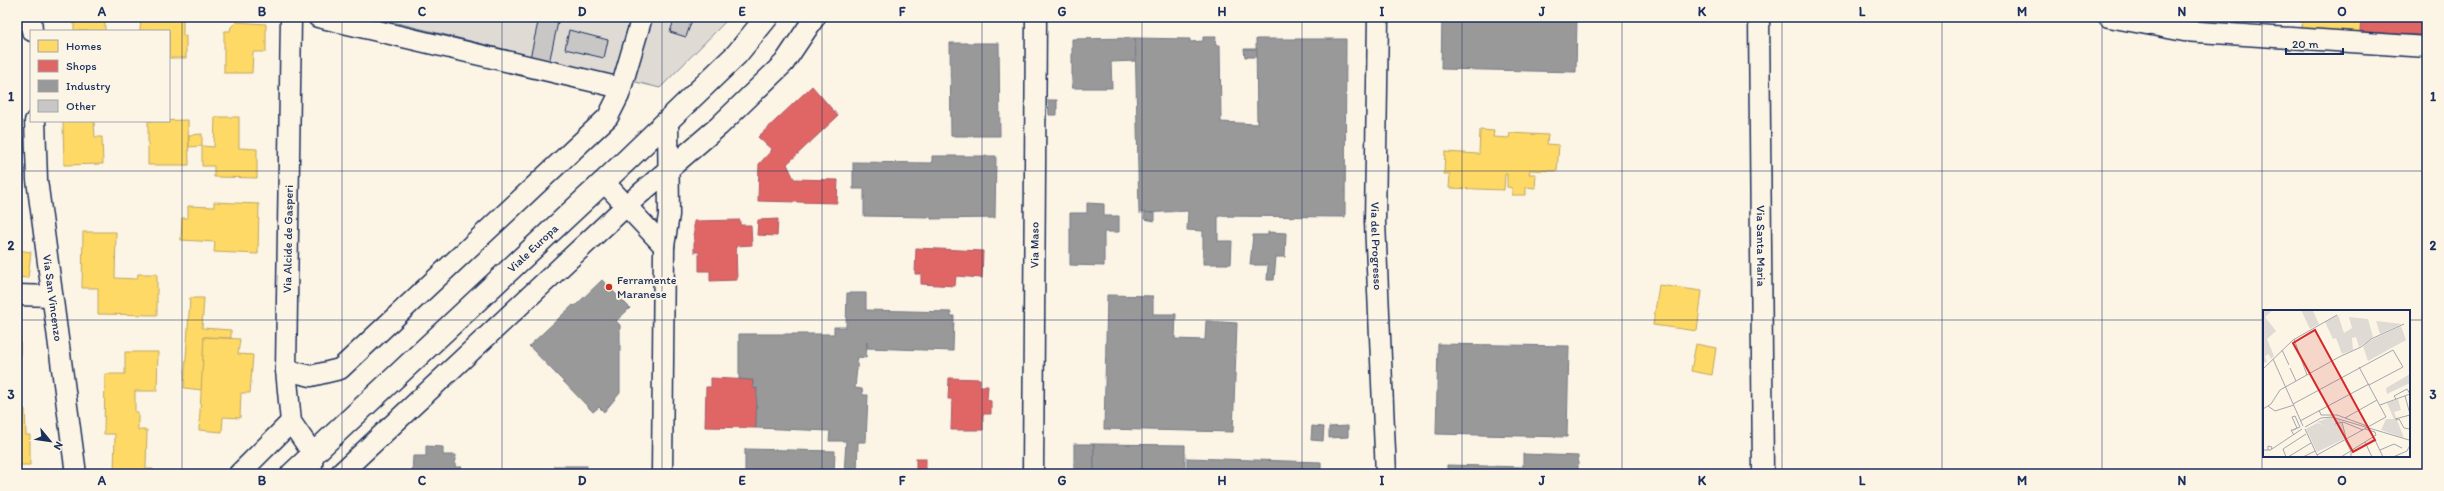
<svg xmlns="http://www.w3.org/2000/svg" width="2444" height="491" font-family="Itim,sans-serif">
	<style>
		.green { fill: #dfdbd4; stroke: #7d8599 }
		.homes { fill: #ffd966; stroke: #bba664 }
		.shops { fill: #e06666; stroke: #a55664 }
		.industry { fill: #999; stroke: #737987 }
		.building { fill: #c8c7c6; stroke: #1b2f5e }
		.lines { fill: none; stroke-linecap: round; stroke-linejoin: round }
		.minor-casing { stroke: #1b2f5e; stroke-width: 23 }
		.major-casing { stroke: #1b2f5e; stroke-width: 25 }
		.minor { stroke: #fcf5e5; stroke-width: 20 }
		.major { stroke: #fcf5e5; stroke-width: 22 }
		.grid { fill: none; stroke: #1b2f5e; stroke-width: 1; stroke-opacity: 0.55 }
		.poi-dot { fill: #c8321e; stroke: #fcf5e5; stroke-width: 1.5 }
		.labels { text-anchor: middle; stroke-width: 4; stroke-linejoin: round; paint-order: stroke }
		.street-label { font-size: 12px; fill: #1b2f5e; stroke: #fcf5e5 }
		.poi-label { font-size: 12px; fill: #1b2f5e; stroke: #fcf5e5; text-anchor: start }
		.inset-road { fill: none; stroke: #a2a6af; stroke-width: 1 }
		.view { fill: #d62828; fill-opacity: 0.15; stroke: #d62828; stroke-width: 2 }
		.inset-edge { fill: none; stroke: #1b2f5e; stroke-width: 2 }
		.neatline { fill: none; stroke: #1b2f5e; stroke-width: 1.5 }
		.grid-label { font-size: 13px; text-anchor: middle; font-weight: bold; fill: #1b2f5e }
	</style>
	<rect width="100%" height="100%" fill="#fcf5e5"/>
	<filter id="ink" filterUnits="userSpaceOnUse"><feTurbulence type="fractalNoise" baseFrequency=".025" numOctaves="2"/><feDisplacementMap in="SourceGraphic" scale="8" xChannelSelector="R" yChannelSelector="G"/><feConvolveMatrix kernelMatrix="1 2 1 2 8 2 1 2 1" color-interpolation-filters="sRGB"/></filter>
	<g filter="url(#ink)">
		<path class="green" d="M373,17H730L660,88Z"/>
		<g class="homes">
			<path d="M141,17H183V36H186V58H169V31H140Z"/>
			<path d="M2302,17H2361L2360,33H2301Z"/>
			<path d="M105,19V31H74V20Z"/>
			<path d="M236,22L266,24V52H253L252,73H224V31H230L231,27Z"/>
			<path d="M215,117H239V148L257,149V178L214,177V166H202V146L214,147Z"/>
			<path d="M188,120L189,165H148V121Z"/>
			<path d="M63,121H94L95,137H102L103,164L64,165Z"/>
			<path d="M1480,130L1494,131L1493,137L1509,138L1510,133L1548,135L1547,144L1559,145L1557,171L1530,170L1529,174H1536L1535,188L1526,187V195H1512V188L1507,187V174H1505L1504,190L1449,188L1450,174H1444L1445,152L1479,154Z"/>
			<path d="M202,134V146L189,147V135Z"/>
			<path d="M214,202L259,204L258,254L214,252L215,242L181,240L182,218H188V206L214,207Z"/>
			<path d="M83,232H116L115,278L137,279L138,274H157V315L98,314V288H82Z"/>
			<path d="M17,250L31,252L28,278L17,277Z"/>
			<path d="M1659,285L1702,291L1697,331L1653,325Z"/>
			<path d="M190,298H204L202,328L231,330V338L204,337L202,390L184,388Z"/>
			<path d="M17,322H21L20,357H17Z"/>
			<path d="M204,337L240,339L238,354L253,355L250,393H241L240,418L223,417L222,432L199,430Z"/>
			<path d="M1696,344L1716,348L1712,375L1691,371Z"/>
			<path d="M125,352H158L157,391H135V412H138V430H147L146,469H153V474H114L115,434H104L105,374H125Z"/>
			<path d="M17,357H20L19,383H17Z"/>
			<path d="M17,409H25L26,435H30V465H17Z"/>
		</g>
		<g class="shops">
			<path d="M2361,17H2427V35L2360,33Z"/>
			<path d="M812,86L838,116L787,164L794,179L838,180L837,203L758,201L759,164L772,150L758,137Z"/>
			<path d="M778,219L777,236L757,235L758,220Z"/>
			<path d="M740,220V225H751L752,245L736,246L737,280L710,281V271H699V252H694V221Z"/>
			<path d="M916,248L983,251L982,278L956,276L955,286L921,284V274H915Z"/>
			<path d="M711,378L753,380V388H757L756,428L705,427L706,387H711Z"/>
			<path d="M949,378L980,379V386H988L987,400L991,401V414H983V430H951L952,399H948Z"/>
			<rect x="916" y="459" width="10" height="15"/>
		</g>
		<g class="industry">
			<path d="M1442,17H1577L1576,72L1441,69Z"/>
			<path d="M1203,37H1216L1215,45H1220L1221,122L1257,124L1256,39H1346L1345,217L1218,216V241H1232L1231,264H1203V231L1187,230L1188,211L1139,213L1135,38L1190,39V42L1203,41Z"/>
			<path d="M1135,38L1136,61L1111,62L1112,88H1072V39Z"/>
			<path d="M950,43H999L1000,136H951Z"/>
			<path d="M1244,49H1257V57H1245Z"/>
			<path d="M1048,100H1057V115H1049Z"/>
			<path d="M932,156H996L995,218L931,219V217L864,216V189H853V162L932,163Z"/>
			<path d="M1087,203L1104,204V216H1119V232H1104V266L1070,265V213H1087Z"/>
			<path d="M1145,212L1155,214V221L1144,219Z"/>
			<path d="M1268,232L1286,233L1285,257H1276L1274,280H1267L1268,265H1250L1253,235H1268Z"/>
			<path d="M602,280L630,308L616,321L620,325V393L604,412L599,407L593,412L529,346L573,305L575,306Z"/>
			<path d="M847,293H866V310L951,312V316H954L953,351L867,348V342L866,358L858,357L855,388L862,389L863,395H868L866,442H858L857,474H844L846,441H829L830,431L756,428L757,388H753V380L739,379V334H834V327H846Z"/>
			<path d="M1107,295L1153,296V314H1176L1175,339L1205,340L1206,321L1237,323L1233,432L1104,429Z"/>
			<path d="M1438,344L1569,346L1567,437L1436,434Z"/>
			<path d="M1312,426L1324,427L1323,441L1311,440Z"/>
			<path d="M1348,426V437L1329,438V427Z"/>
			<rect x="1074" y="444" width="20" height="30"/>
			<path d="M1094,444L1185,445V474H1094Z"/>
			<path d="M426,446L443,447V455H456L455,467H462L461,474H412L413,456H426Z"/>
			<path d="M745,449L835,451L834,474H745Z"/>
			<path d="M1523,454L1578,456V474H1447V465L1523,467Z"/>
			<path d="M1187,458L1321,462V474H1187Z"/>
			<rect x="554" y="466" width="33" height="8"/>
		</g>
		<g class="building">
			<path d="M675,17H693L686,37L670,32Z"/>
			<path d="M539,18L558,22L549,63L530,58Z"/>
			<path d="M569,30L608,40L604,58L565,49Z"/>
		</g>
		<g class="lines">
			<g class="minor-casing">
				<g id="minor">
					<path d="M31,17L32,31"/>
					<path d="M291,17L286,370L291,422L313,454L311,474"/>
					<path d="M318,17L621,88"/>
					<path id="s1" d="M1378,17L1375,222L1386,474"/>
					<path id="s2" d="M1759,17L1763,474"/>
					<path d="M2109,17L2184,31L2427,47"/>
					<path id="s3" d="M35,121L37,180L76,474"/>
					<path d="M604,182L664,246"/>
					<path d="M17,295L52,296"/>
					<path d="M286,370L311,376L340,369L608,117L619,95L642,17"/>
					<path d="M239,474L291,422"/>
					<path d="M340,474L627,205L719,126L784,63L815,17"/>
					<path d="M662,474L664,246L669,215L668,120"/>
					<path id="s4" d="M1033,474L1036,17"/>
				</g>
			</g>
			<g class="major-casing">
				<g id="major">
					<path id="s5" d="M292,474L628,159L737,54L767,17"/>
				</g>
			</g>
			<use href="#minor" class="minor"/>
			<use href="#major" class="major"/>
		</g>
	</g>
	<path class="grid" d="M182,17V474M342,17V474M502,17V474M662,17V474M822,17V474M982,17V474M1142,17V474M1302,17V474M1462,17V474M1622,17V474M1782,17V474M1942,17V474M2102,17V474M2262,17V474M17,171H2427M17,320H2264M2409,320H2427"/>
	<circle class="poi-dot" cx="609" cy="287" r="4"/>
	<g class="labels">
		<g class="street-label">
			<text transform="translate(288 239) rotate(-89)" y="4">Via Alcide de Gasperi</text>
			<text dy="4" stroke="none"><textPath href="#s4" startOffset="229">Via Maso</textPath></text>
			<text dy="4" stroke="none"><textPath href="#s1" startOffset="229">Via del Progresso</textPath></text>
			<text dy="4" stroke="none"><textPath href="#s2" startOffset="229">Via Santa Maria</textPath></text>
			<text dy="4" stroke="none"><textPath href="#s5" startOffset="330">Viale Europa</textPath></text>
			<text dy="4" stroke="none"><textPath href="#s3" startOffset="178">Via San Vincenzo</textPath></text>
		</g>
		<g class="poi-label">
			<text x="617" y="284">Ferramente<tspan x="617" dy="14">Maranese</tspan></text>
		</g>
	</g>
	<g transform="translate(2263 310)">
		<rect width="147" height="147" fill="#fcf5e5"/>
		<path d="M0,0H10L2,7L13,21L4,29L11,46L8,49L6,44L2,46L4,52L0,53ZM38,0L50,1L56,14L47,19ZM75,5L81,23L89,18L86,7L105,9L110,27L96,37L93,27L89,28L90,40L79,44L73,28L70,29L62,12ZM113,11L139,14L117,24ZM138,16L143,30L105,51L100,36L104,32ZM147,64V73L124,84L123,78ZM135,89L138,100L131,102L141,128L118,120L123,109H131L124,93ZM68,107L78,110L83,128L54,142L43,119L54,113L61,115L54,112L48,114Z" fill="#dfdbd4"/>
		<path class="inset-road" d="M31,29L44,65M19,40L26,55M10,49L40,116M27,58L33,71M0,59L30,30L74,5M142,86L147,104M133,89L131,86L144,79L147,84M30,94L130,40L140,57L106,75M117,95L147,84M5,96L12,101L31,95M0,99L8,94L17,80L76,47L98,37L108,29L141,14M56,100L58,105H74L104,116M82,108L114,90M132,109L147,105M133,110L136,109L141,118L147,119M37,111L106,74M79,112L83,128M72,114L80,112L100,120M42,117L58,108L69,107L146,130M42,119L55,147M30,120L37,117L32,106L29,107L34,118L30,120H28L31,125M82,130L88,141V147M112,130L120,147M102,132L109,147M9,139L39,119M0,140H8L9,137L5,136V140M117,140L131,134L139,138M54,145L123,107L96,57M23,147L20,139L43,124M25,147L48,133M40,147L52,141M78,147L113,125L112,122L102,119M130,147L144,141L147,135"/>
		<path class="view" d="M52,20L112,130L90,142L30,33Z"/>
		<rect width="147" height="147" class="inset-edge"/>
	</g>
	<rect width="2444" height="491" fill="none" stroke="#fcf5e5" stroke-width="44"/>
	<rect x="30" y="30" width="140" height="92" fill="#fcf5e5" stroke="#a2a6af"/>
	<rect x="38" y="40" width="20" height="12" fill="#ffd966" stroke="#a2a6af"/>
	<text x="66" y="50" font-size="12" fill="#1b2f5e">Homes</text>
	<rect x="38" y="60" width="20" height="12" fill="#e06666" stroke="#a2a6af"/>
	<text x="66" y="70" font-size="12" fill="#1b2f5e">Shops</text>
	<rect x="38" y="80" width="20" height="12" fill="#999999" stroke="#a2a6af"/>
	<text x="66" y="90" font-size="12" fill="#1b2f5e">Industry</text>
	<rect x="38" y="100" width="20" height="12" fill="#c8c7c6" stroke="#a2a6af"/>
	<text x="66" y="110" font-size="12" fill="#1b2f5e">Other</text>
	<g transform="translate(50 441) rotate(119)" stroke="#fcf5e5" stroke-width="3" paint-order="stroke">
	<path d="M0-3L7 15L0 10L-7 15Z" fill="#1b2f5e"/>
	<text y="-6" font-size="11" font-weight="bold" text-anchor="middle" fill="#1b2f5e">N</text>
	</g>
	<path d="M2286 48v6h57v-6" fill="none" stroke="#1b2f5e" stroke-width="2"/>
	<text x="2292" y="48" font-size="12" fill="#1b2f5e" stroke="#fcf5e5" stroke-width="3" paint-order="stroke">20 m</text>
	<rect x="22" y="22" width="2400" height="447" class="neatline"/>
	<g class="grid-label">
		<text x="102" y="16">A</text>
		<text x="262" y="16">B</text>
		<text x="422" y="16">C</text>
		<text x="582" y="16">D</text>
		<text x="742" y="16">E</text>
		<text x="902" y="16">F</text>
		<text x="1062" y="16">G</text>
		<text x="1222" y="16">H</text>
		<text x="1382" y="16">I</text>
		<text x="1542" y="16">J</text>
		<text x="1702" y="16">K</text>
		<text x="1862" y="16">L</text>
		<text x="2022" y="16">M</text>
		<text x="2182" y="16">N</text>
		<text x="2342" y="16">O</text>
		<text x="11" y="101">1</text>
		<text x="2433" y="101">1</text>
		<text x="11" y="250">2</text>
		<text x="2433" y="250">2</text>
		<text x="11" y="399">3</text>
		<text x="2433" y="399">3</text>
		<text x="102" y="485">A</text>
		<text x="262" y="485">B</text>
		<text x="422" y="485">C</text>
		<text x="582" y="485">D</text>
		<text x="742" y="485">E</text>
		<text x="902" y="485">F</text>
		<text x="1062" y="485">G</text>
		<text x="1222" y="485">H</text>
		<text x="1382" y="485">I</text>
		<text x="1542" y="485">J</text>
		<text x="1702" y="485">K</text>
		<text x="1862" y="485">L</text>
		<text x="2022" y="485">M</text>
		<text x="2182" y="485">N</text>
		<text x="2342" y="485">O</text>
	</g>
</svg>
